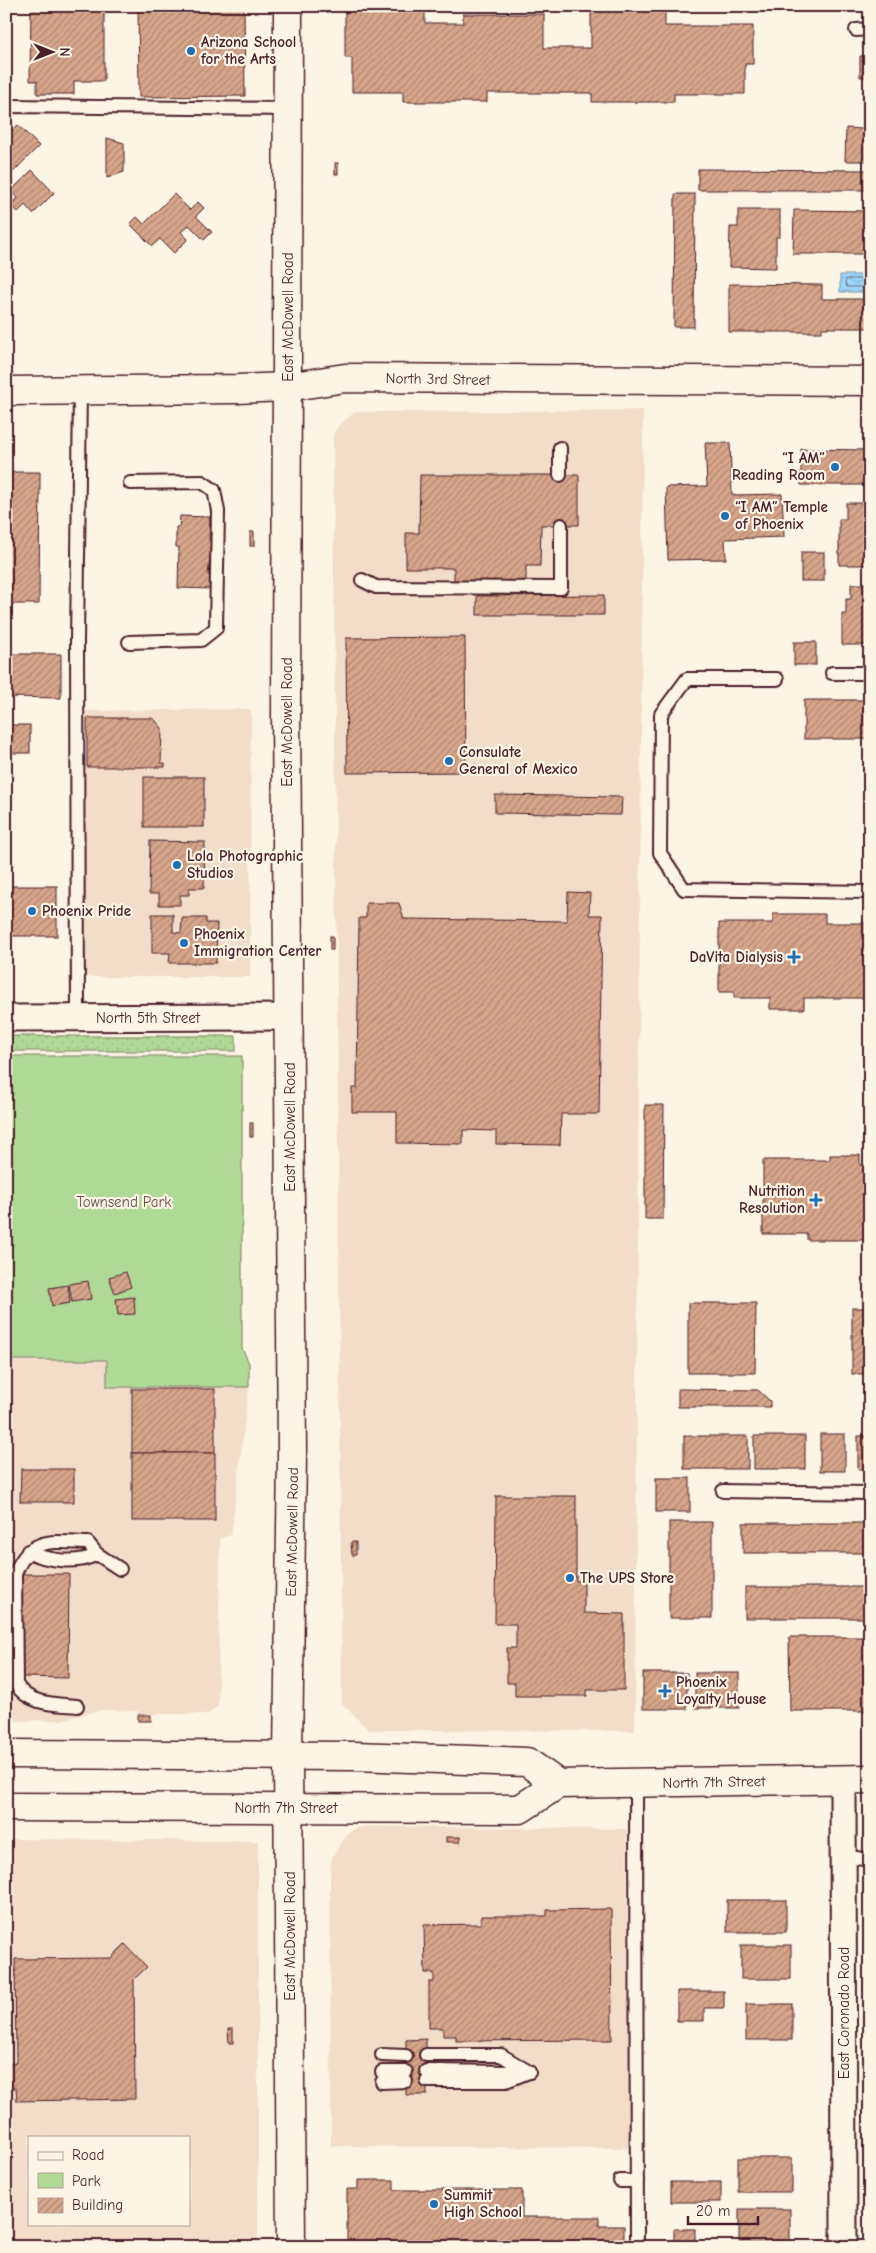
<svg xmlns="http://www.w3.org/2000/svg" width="876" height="2253" font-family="'Comic Neue',sans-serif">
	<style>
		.built { fill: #f1ddca; fill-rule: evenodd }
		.grass { fill: url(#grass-dots); stroke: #7e7c60 }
		.park { fill: #b1d996; stroke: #7e7c60 }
		.water { fill: url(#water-waves); stroke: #7b8fa8 }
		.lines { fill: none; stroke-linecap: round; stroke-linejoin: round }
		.shore { stroke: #6a697f; stroke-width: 1 }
		.building { fill: url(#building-hatch); stroke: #4a1f2b }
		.service-casing { stroke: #4a1f2b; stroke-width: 16 }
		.minor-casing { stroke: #4a1f2b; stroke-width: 29 }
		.tertiary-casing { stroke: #4a1f2b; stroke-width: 31 }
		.primary-casing { stroke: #4a1f2b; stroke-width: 31 }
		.service { stroke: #fcf5e5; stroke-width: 12 }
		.minor { stroke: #fcf5e5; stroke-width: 25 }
		.tertiary { stroke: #fcf5e5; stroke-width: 28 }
		.primary { stroke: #fcf5e5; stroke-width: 28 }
		.poi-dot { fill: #1f6fb2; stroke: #fcf5e5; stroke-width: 2 }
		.labels { text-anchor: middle; stroke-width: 4.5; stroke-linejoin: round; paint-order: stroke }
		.poi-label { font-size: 15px; font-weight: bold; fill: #4a1f2b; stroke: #fcf5e5; text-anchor: start }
		.street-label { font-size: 15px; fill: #4a1f2b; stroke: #fcf5e5 }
		.park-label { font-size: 15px; fill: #644e46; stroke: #fcf5e5 }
	</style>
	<defs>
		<pattern id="grass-dots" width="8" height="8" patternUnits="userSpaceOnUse" patternTransform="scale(1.25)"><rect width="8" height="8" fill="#b1d996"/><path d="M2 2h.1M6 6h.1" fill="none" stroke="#9aba81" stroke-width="1.8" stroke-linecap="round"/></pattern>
		<pattern id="water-waves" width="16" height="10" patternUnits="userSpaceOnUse" patternTransform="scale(1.25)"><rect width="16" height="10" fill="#9bd9fc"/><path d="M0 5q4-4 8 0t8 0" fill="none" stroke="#87bad8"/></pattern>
		<pattern id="building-hatch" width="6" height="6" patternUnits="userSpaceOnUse" patternTransform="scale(1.25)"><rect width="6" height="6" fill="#d7a58a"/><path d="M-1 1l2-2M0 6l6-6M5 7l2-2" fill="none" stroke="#b08671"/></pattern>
	</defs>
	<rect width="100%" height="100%" fill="#fcf5e5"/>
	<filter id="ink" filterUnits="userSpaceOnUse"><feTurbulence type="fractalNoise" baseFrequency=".02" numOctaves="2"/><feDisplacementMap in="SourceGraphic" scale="10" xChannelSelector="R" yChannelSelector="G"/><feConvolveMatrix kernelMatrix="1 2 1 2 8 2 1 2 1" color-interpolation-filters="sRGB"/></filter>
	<g filter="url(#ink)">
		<g class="built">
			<path d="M643,410L635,1731L369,1730L342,1704L333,435L338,426L355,412Z"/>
			<path d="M251,709L250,977H84L86,711Z"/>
			<path d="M6,1360H107V1387H249L231,1535L220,1538L218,1706L209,1714H138V1711L102,1710L61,1720L6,1721Z"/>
			<path d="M371,1826L627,1829L629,2148L331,2146L330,1875L332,1857L347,1834L356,1828Z"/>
			<path d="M6,1839L258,1841V2247H6ZM29,2137H189V2224H29Z"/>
		</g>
		<rect class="grass" x="6" y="1036" width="230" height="15"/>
		<path class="park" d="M6,1056H242V1348L249,1363V1387H107V1360H6Z"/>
		<path class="water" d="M840,275H870V297L863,292H840Z"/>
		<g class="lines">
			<path class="shore" d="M870,279H847L845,282L847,287H863L870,291"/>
		</g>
		<g class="building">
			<path d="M31,6H104V81H74V94H37V81H30Z"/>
			<path d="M138,6H244L245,96L139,97Z"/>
			<path d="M345,6H425V23H463V14H544V48H591V9H580V6H665V26H753V64H745V94H674V102H592V93H487V102H403V92H352V58H345Z"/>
			<path d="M860,56H870V161H845L846,128L863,129V92H869V77H860Z"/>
			<path d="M18,125L39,146L10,175L6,172V166L10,162L6,158V151L11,147L6,142V136Z"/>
			<path d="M107,138L124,143V172L107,178Z"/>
			<rect x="335" y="163" width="3" height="11"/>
			<path d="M698,169L870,170V190H698Z"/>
			<path d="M32,170L54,193L33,214L25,205L18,212L11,205L18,198L11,191Z"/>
			<path d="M174,194L190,210L198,202L204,208L196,216L212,232L204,240L189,225L181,232L188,239L174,253L160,239L152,246L130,224L137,217L144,224Z"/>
			<path d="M675,194H695L694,327H674Z"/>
			<path d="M738,210H780V237H776V268L729,267L730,227H738Z"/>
			<path d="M794,210L870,211V254H793Z"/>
			<path d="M729,284L822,285V299H870V328H822V332H729Z"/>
			<path d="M705,443H730L732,495L782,494L784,537L725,539L726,559L668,560L666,487L707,486Z"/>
			<path d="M801,449L870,450V500V485H801Z"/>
			<path d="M6,472H40L39,604H6Z"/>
			<path d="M420,475H579V525H541L540,566H526V584H454V568H406V533H419Z"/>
			<path d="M846,503H870V565H839V519H846Z"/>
			<path d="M180,516L210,517L209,540H212L208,575H212V589L178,588L179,547H176V527H179Z"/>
			<rect x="250" y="532" width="4" height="14"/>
			<rect x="801" y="552" width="23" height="29"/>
			<path d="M851,584H870V645H842V614H846V599H851Z"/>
			<path d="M604,595V615H477V596Z"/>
			<path d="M465,637L466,772L347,773L346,638Z"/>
			<rect x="794" y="642" width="22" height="23"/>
			<path d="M6,654H61V698L6,697Z"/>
			<rect x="804" y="700" width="66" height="39"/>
			<path d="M87,718H151L155,720L162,728L161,763H165V767H87Z"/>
			<rect x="6" y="725" width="24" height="28"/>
			<rect x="144" y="777" width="60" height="50"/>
			<path d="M495,795L622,797L621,815L495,813Z"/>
			<path d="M150,841L205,842L204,888H189V895H180V905H159V894H149Z"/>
			<rect x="6" y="886" width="51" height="50"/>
			<path d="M568,892L590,893L589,915H602L599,1114H561L560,1145L496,1144V1131L463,1130V1144L397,1143V1112H352V1088H357L359,918H366V903H399L404,919L567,921Z"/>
			<path d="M152,914H173V932L181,933L182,918H206V923H217L216,963H169L170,953H152Z"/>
			<path d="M773,914H825V923H870V992H865V998H804V1009H770V998H734V992H719V923H773Z"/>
			<rect x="330" y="936" width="3" height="14"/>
			<path d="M645,1105H664L663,1219H645Z"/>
			<rect x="250" y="1123" width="3" height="14"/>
			<path d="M830,1155H860V1165H870V1240H807V1234H763V1160H830Z"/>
			<path d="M126,1272L131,1287L115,1293L109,1277Z"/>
			<path d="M88,1281L91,1299L72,1302L69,1284Z"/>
			<path d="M68,1285L70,1303L52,1306L49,1288Z"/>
			<path d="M134,1297L135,1314L118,1315L116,1299Z"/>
			<path d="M688,1303H756L755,1373H688Z"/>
			<rect x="852" y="1308" width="18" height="66"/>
			<rect x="132" y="1389" width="83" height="64"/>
			<path d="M678,1389L758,1390L770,1401V1407H678Z"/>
			<rect x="820" y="1434" width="25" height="37"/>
			<rect x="684" y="1436" width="64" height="33"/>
			<rect x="754" y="1436" width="51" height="33"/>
			<rect x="858" y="1436" width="12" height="33"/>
			<rect x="132" y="1453" width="83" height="68"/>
			<path d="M21,1469H74V1502H20Z"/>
			<rect x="656" y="1478" width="34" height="34"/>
			<path d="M496,1496H576V1581H584V1613L624,1614V1690H587V1696H515V1683H507V1648H516V1624H495Z"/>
			<rect x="669" y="1522" width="43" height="96"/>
			<rect x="743" y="1523" width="127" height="30"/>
			<path d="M351,1542H356V1555H352Z"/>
			<path d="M22,1574H69L68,1678L21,1677Z"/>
			<rect x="745" y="1587" width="125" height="31"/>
			<path d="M789,1637H870V1711H790Z"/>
			<rect x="643" y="1673" width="44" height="36"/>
			<rect x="695" y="1673" width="44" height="35"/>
			<rect x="138" y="1715" width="13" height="6"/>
			<rect x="446" y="1837" width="14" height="5"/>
			<rect x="727" y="1900" width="59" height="32"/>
			<path d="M611,1909L612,2040L456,2041V2036H443V2028H429V1982H434V1973H425L424,1925L481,1924V1916H547V1910Z"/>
			<path d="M125,1944L147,1967L134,1979L135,2099L17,2101L16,2088L6,2089V2064L16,2063L15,1959L111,1958Z"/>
			<rect x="741" y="1945" width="50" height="34"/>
			<path d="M677,1991H724V2008H704V2021H677Z"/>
			<rect x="746" y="2004" width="46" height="36"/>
			<path d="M228,2029H233V2043H229Z"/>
			<path d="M426,2039L427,2095H406V2040Z"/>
			<rect x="738" y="2158" width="54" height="34"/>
			<path d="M358,2180H394V2190H522V2217H599V2226H624V2247H347V2189H358Z"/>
			<rect x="671" y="2182" width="50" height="20"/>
			<rect x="739" y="2209" width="51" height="34"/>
			<rect x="674" y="2229" width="21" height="18"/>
		</g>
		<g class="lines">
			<g class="service-casing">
				<g id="service">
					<path d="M856,30L870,29"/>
					<path d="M6,106L288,109"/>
					<path d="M560,475V448"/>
					<path d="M362,580L376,587L561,588V525"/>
					<path d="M129,642L201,640L216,628L218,511L214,490L202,482L130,483"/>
					<path d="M832,673H870"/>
					<path d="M777,679H687L661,714L660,853L684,889L870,892"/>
					<path d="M78,1018L77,642L80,390"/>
					<path d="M723,1491L870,1493"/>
					<path d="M28,1551C46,1561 79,1565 97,1554"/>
					<path d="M77,1706C55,1704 28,1705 16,1684L15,1574C30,1535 54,1542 88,1543L97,1554L120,1569"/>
					<path d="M636,1783L637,2247"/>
					<path d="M843,1856L870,1860"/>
					<path d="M382,2055L406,2056"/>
					<path d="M426,2055H501L529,2072"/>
					<path d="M426,2071L521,2072"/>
					<path d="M382,2072H406"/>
					<path d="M427,2081H506L529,2072"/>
					<path d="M382,2082L406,2081"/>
					<path d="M620,2181H637"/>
				</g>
			</g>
			<g class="minor-casing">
				<g id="minor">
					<path d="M6,1018L289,1017"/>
					<path d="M843,1779L844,2247"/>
				</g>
			</g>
			<g class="tertiary-casing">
				<path id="tertiary" d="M6,391L237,389L287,387L345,378L870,381"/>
			</g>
			<g class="primary-casing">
				<g id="primary">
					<path d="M288,6L286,712L292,1453L288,1755L291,2247"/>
					<path d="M6,1754L354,1756L527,1762L558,1784"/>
					<path d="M6,1807L520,1809L558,1784L870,1779"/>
				</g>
			</g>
			<use href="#service" class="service"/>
			<use href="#minor" class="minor"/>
			<use href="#tertiary" class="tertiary"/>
			<use href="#primary" class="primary"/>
		</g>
	</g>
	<g class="poi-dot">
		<circle cx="191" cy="51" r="5"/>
		<circle cx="835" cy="467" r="5"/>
		<circle cx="725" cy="516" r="5"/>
		<circle cx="449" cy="761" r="5"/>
		<circle cx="177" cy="865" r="5"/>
		<circle cx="32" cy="911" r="5"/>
		<circle cx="184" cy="943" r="5"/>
		<path d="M791.5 949.5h5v5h5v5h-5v5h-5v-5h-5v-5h5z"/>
		<path d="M813.5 1192.5h5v5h5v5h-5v5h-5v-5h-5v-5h5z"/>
		<circle cx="570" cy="1578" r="5"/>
		<path d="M662.5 1683.5h5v5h5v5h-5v5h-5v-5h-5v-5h5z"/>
		<circle cx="434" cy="2204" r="5"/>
	</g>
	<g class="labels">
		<g class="poi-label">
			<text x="201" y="47">Arizona School<tspan x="201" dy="17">for the Arts</tspan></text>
			<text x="825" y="463" text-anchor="end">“I AM”<tspan x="825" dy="17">Reading Room</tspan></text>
			<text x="735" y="512">“I AM” Temple<tspan x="735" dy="17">of Phoenix</tspan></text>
			<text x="459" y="757">Consulate<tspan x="459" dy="17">General of Mexico</tspan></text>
			<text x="187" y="861">Lola Photographic<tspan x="187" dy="17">Studios</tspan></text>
			<text x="42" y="916">Phoenix Pride</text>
			<text x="194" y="939">Phoenix<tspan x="194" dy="17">Immigration Center</tspan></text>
			<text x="783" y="962" text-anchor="end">DaVita Dialysis</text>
			<text x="805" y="1196" text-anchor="end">Nutrition<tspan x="805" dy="17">Resolution</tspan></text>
			<text x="580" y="1583">The UPS Store</text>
			<text x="676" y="1687">Phoenix<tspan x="676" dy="17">Loyalty House</tspan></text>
			<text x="444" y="2200">Summit<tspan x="444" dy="17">High School</tspan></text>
		</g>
		<g class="street-label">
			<text transform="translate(288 317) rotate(-90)" y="5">East McDowell Road</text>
			<text transform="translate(438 379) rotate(1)" y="5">North 3rd Street</text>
			<text transform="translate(287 722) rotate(-90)" y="5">East McDowell Road</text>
			<text x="148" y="1023">North 5th Street</text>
			<text transform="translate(290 1127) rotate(-90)" y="5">East McDowell Road</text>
			<text transform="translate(292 1532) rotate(-89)" y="5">East McDowell Road</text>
			<text transform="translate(714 1782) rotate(-1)" y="5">North 7th Street</text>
			<text x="286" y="1813">North 7th Street</text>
			<text transform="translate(290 1936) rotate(-90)" y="5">East McDowell Road</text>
			<text transform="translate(844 2013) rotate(-90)" y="5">East Coronado Road</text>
		</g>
		<g class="park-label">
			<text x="124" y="1207">Townsend Park</text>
		</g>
	</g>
	<rect width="876" height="2253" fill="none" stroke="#fcf5e5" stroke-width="25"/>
	<rect x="12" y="12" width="851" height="2228" fill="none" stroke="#4a1f2b" stroke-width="2" filter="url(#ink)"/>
	<rect x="28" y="2136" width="162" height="90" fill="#fcf5e5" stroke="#b59f9b"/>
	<rect x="38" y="2152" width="25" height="8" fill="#fcf5e5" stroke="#b59f9b"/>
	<text x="72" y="2160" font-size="15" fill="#4a1f2b">Road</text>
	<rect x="38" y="2173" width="25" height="15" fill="#b1d996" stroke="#b59f9b"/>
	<text x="72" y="2186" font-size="15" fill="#4a1f2b">Park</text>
	<rect x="38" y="2198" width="25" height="15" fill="url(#building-hatch)" stroke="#b59f9b"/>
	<text x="72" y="2210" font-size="15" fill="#4a1f2b">Building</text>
	<g transform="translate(52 52) rotate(90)" stroke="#fcf5e5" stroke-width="4" paint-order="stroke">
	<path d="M0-4L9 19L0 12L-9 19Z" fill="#4a1f2b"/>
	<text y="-8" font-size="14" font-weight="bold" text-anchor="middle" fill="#4a1f2b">N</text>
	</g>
	<path d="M688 2216v8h70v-8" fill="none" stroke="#4a1f2b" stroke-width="2.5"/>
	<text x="696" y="2216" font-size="15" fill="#4a1f2b" stroke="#fcf5e5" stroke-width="4" paint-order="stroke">20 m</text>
</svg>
